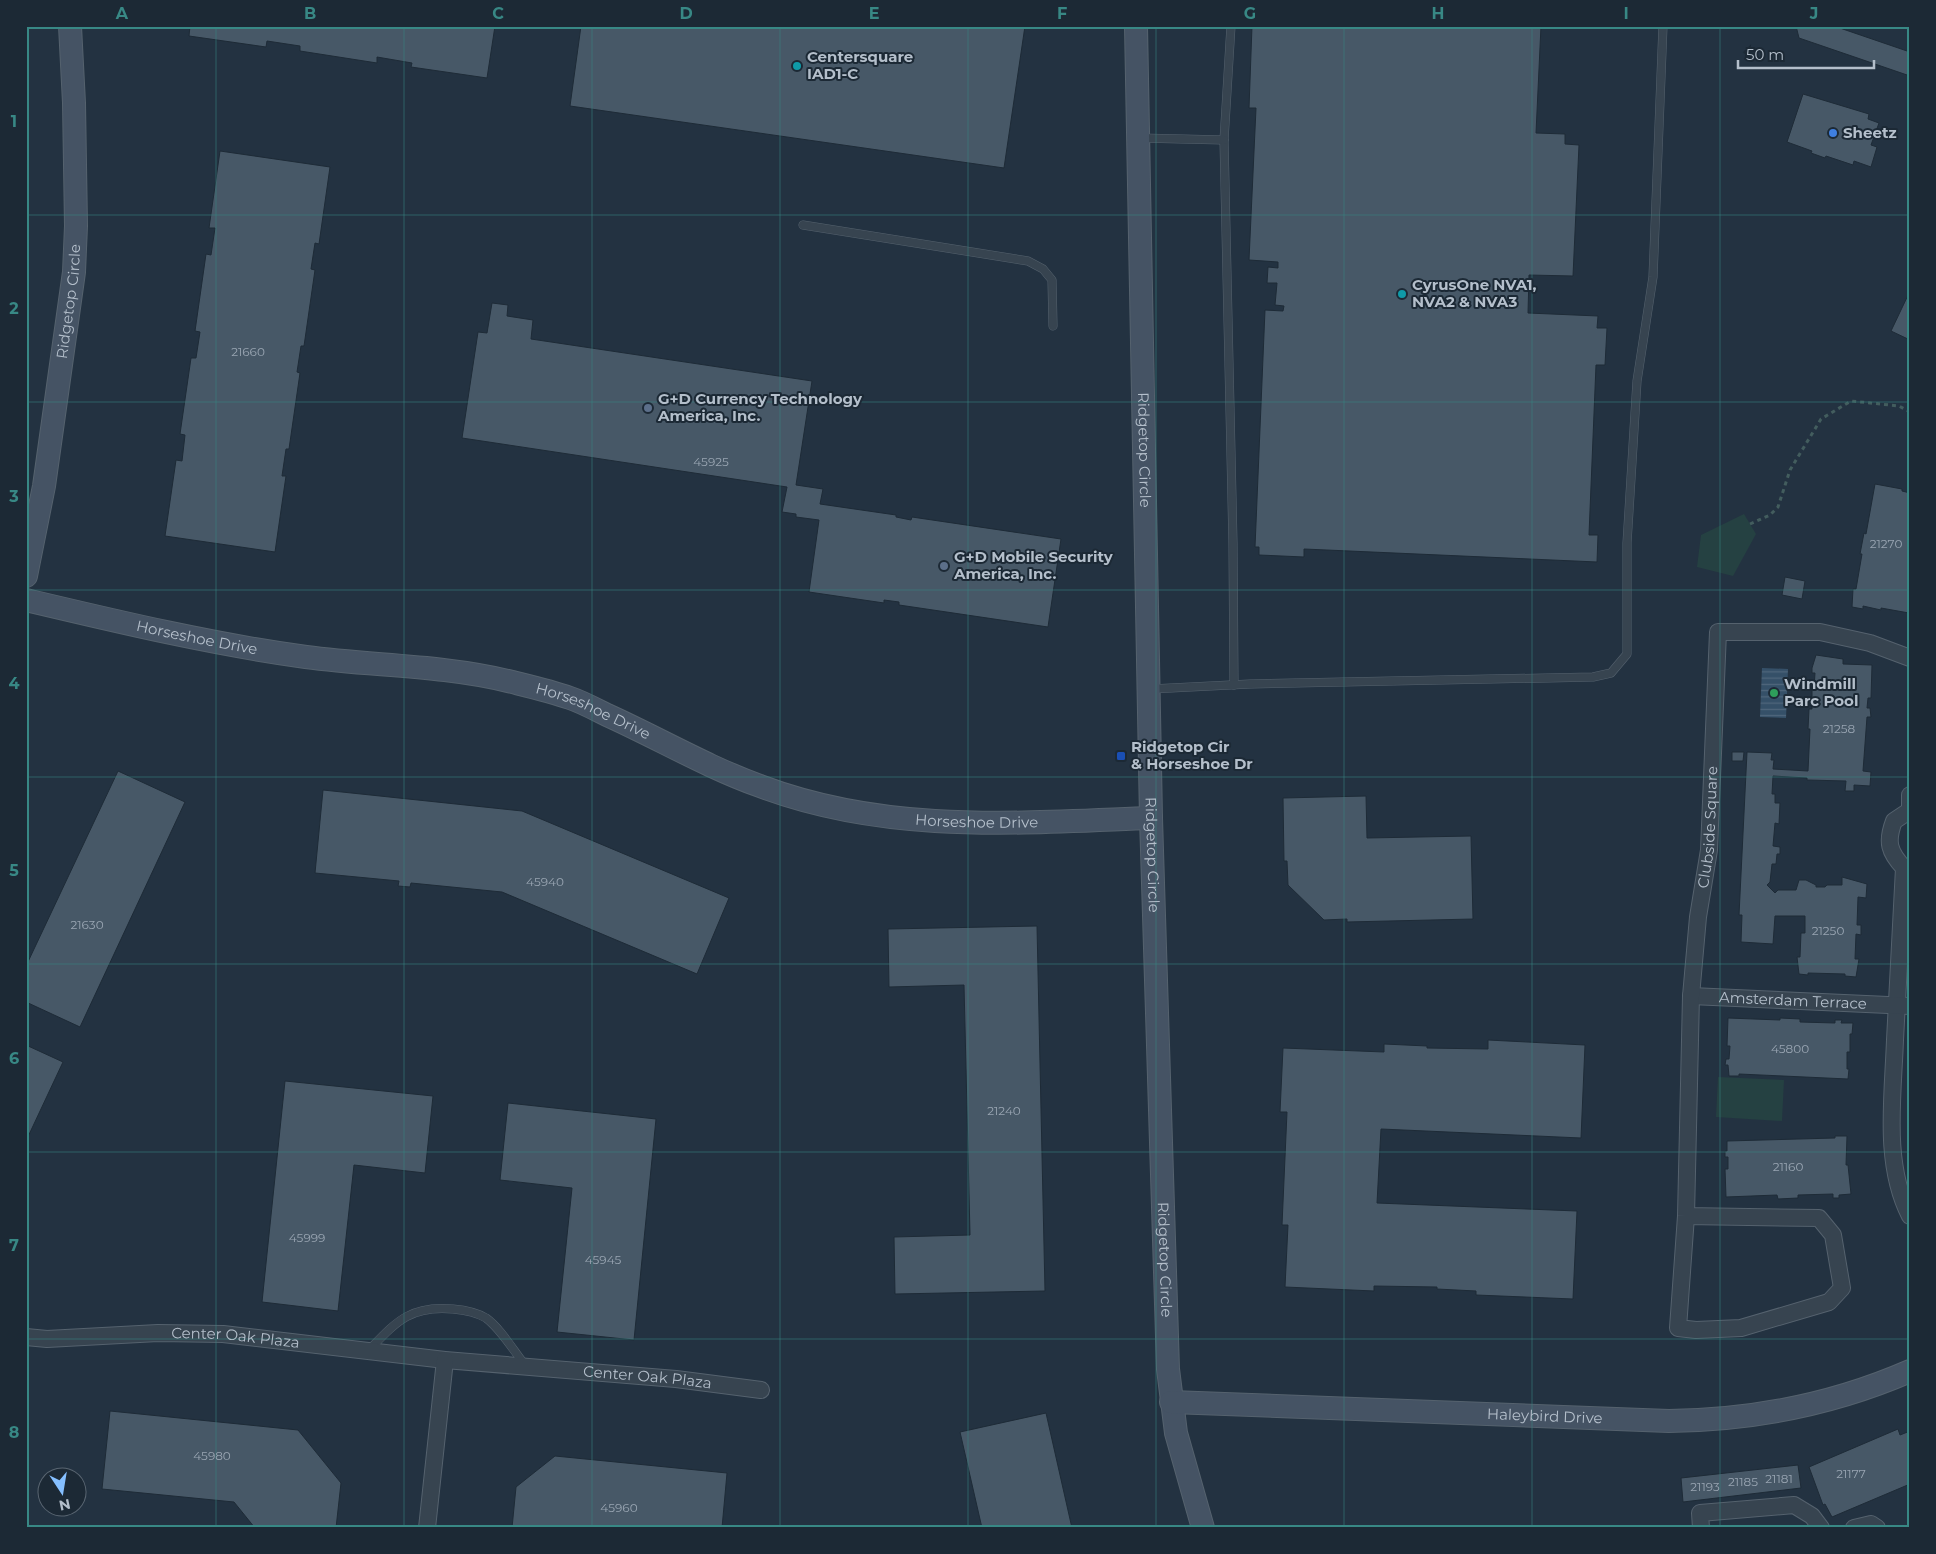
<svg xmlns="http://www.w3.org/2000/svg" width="1936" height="1554" font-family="Montserrat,sans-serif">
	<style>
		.park { fill: #254142 }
		.water { fill: url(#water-rules) }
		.building { fill: #475867; stroke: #1e2b37 }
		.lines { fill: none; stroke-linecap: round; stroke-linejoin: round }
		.lane-casing { stroke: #55626e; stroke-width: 9 }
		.street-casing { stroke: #55626e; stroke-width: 18 }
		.secondary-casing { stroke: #55626e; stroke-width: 24 }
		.path { stroke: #435d5e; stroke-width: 3; stroke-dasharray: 4 4; stroke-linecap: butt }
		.lane { stroke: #374450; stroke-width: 8 }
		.street { stroke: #374450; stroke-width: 16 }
		.secondary { stroke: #455364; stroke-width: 22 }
		.grid { fill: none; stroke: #388885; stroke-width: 1; stroke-opacity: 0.55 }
		.culture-dot { fill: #0f9aa8; stroke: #1c2935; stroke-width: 2 }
		.shop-dot { fill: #3f7fe0; stroke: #1c2935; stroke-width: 2 }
		.service-dot { fill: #5c6f8a; stroke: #1c2935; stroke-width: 2 }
		.leisure-dot { fill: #2e9e5b; stroke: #1c2935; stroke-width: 2 }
		.transit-dot { fill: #1a4fb4; stroke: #1c2935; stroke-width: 2 }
		.labels { text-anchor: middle; stroke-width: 4; stroke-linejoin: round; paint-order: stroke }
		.number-label { font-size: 12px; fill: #99a5b2 }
		.poi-label { font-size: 15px; font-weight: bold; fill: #b4bfcb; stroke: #1c2935; text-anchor: start }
		.street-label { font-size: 15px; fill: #b4bfcb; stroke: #1c2935 }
		.neatline { fill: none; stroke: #388885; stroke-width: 2 }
		.grid-label { font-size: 16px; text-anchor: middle; font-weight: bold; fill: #388885 }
	</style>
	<defs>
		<pattern id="water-rules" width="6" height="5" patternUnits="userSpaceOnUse" patternTransform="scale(1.25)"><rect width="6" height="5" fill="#355068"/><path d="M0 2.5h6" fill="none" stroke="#50677c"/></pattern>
	</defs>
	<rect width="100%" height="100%" fill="#233241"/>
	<g class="park">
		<path d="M1744,514L1756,534L1733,576L1697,567L1701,535Z"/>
		<path d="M1718,1077L1784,1080L1782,1121L1716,1117Z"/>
	</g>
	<path class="water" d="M1762,668L1788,669L1786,718L1760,717Z"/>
	<g class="building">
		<path d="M190,26H495L487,78L411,67L412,63L377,57V63L300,51V46L267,41L266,47L189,36Z"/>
		<path d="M581,26H1025L1004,168L570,106Z"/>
		<path d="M1252,26H1541L1536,133L1565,134V144L1579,145L1573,276L1529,275L1528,313L1598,316L1597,328H1607L1605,365H1596L1589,535H1598L1597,562L1304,549V557L1259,555V547H1255L1265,310L1283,311L1284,306L1275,305L1277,283H1267L1268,267L1278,268V262L1249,260L1256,108H1249Z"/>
		<path d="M1796,26H1834L1910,52V76L1799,38Z"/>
		<path d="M1803,94L1869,114L1868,119L1879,123L1871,145L1877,147L1871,167L1854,161L1853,165L1826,156L1825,158L1811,153L1812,151L1787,142Z"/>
		<path d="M220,151L330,167L319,244L315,243L311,269L315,270L304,346H301L297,372L300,373L289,449H286L282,476H286L275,552L165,536L176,460L182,461L185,435L180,434L191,358H196L200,332L195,331L206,254L211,255L215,228H209Z"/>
		<path d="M1910,291V340L1891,331Z"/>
		<path d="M492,303L508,305L507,316L533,320L531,339L812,381L796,485L823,489L820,504L896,515V517L911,520L912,517L1061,539L1048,627L899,605V602L884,600V603L809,592L819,520L796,517V514L782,512L787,487L462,438L478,332L487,333Z"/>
		<path d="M1875,484L1902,489V491L1910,493L1909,613L1881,608V610L1863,606V609L1852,607L1853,589H1856L1862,554H1860L1864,533L1866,534Z"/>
		<path d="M1785,577L1805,581L1802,599L1782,595Z"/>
		<path d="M1816,655L1843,659V664L1872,665L1871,698H1868L1867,708H1870L1871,717H1867L1863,771L1871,772L1870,786L1854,785V791H1845L1846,781L1807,780V778L1773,776L1772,794H1775V803H1780L1779,824L1775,823L1773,846L1780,847V854H1777L1776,864H1772L1770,882L1767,885L1775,893L1778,890H1796L1799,880H1806L1816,885V887H1825L1827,885H1842V877L1867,884L1866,898L1858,897L1857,925H1861V935L1856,934L1855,959H1859L1856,977L1845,976V974L1808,973V975L1799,974L1797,957H1800L1801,933H1805V916H1775L1773,944L1741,942L1742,915H1739L1747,752L1772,753L1771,760H1774L1773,769L1808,771L1810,729H1808L1809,709H1812V688H1814L1815,673H1812V668Z"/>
		<path d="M1732,752H1744L1743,761H1732Z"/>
		<path d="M118,771L185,802L80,1027L26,1002V966Z"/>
		<path d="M323,790L522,811L729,898L697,974L502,892L411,883L410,887L398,886L399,881L315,873Z"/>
		<path d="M1366,796L1367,838L1471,836L1473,919L1347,922V919L1324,920L1288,885L1287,861H1284L1283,798Z"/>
		<path d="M1037,926L1045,1291L895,1294L894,1237L970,1235L964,985L889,987L888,929Z"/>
		<path d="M1728,1018L1780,1020V1018L1800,1019V1022L1835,1023V1020H1842L1841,1023H1853L1852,1034H1850V1052H1847V1069H1849L1848,1079L1739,1074V1076H1729L1728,1065H1725L1726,1059H1729L1730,1046H1727Z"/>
		<path d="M1488,1040L1585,1045L1581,1138L1381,1129L1377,1203L1577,1211L1573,1299L1476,1295V1291L1437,1289V1287L1374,1286V1291L1285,1287L1288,1225H1282L1287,1112H1280L1283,1048L1384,1052V1044L1427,1046V1048L1488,1049Z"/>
		<path d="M26,1045L63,1062L26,1141Z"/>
		<path d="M285,1081L433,1096L425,1173L354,1165L338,1311L262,1302Z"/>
		<path d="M508,1103L656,1119L634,1340L557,1332L572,1188L500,1180Z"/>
		<path d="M1835,1136H1847L1846,1165H1848L1851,1194L1839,1195V1198H1833V1194L1798,1195V1198L1778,1199L1777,1195L1726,1197L1725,1169H1728V1157H1725V1151H1727V1141L1835,1138Z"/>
		<path d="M110,1411L298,1430L341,1483L336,1528H255L234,1502L102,1489Z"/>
		<path d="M1046,1413L1072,1528H982L960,1432Z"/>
		<path d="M1898,1429L1900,1435L1910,1431V1484L1832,1517L1825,1504L1823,1505L1809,1467Z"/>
		<path d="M555,1456L727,1473L722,1528H512L516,1487Z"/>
		<path d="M1798,1465L1801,1488L1683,1502L1681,1478Z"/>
	</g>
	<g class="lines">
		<g class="lane-casing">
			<g id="lane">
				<path d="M1231,26L1224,140L1233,544L1234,685"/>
				<path d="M1140,138L1224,140"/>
				<path d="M803,225L1028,261L1043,269L1052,280L1053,326"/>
				<path d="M1151,689L1250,684L1593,677L1611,673L1627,654V543L1637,381L1653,277L1663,26"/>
				<path d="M368,1351C396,1322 410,1305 453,1309C464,1310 476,1312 486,1318C501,1329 513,1350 525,1365"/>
			</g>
		</g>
		<g class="street-casing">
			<g id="street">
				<path d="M1910,795V812"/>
				<path d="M1909,811L1894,821C1886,842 1889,852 1904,868C1901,925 1898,982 1895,1040C1893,1097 1883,1164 1910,1216"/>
				<path id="s1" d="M1691,996L1910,1006"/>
				<path id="s2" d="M1686,1216L1819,1218L1833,1235L1842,1288L1829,1302L1741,1328L1696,1330L1678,1328L1686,1216L1691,996L1698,917L1709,850L1718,632H1820L1870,643L1910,658"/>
				<path id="s3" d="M26,1337L47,1339L158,1333L223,1334L445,1360L676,1379L761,1390"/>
				<path d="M427,1528L445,1360"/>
				<path d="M1701,1528L1700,1513L1794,1505L1812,1516L1821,1528"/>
				<path d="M1854,1528L1871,1524L1877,1528"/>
			</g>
		</g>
		<g class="secondary-casing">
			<g id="secondary">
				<path id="s4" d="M1136,26L1151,818L1168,1369L1176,1433L1203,1528"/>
				<path id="s5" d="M26,576L44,486L74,272L76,226L74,103L70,26"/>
				<path id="s6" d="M26,600C119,622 211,644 306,657C373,666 442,665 508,681C528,686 550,691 570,698C582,702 595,709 607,715C658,738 707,767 760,786C887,834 1018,823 1151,818"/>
				<path id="s7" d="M1171,1402L1669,1421C1754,1420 1832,1405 1910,1371"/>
			</g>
		</g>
		<path class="path" d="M1750,524L1770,515L1778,507L1790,470L1821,419L1851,401L1899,406L1910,412"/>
		<use href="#lane" class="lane"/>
		<use href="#street" class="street"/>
		<use href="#secondary" class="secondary"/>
	</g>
	<path class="grid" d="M216,26V1528M404,26V1528M592,26V1528M780,26V1528M968,26V1528M1156,26V1528M1344,26V1528M1532,26V1528M1720,26V1528M26,215H1910M26,402H1910M26,590H1910M26,777H1910M26,964H1910M26,1152H1910M26,1339H1910"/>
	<g class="culture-dot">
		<circle cx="797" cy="66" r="5"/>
		<circle cx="1402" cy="294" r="5"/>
	</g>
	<circle class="shop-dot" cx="1833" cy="133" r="5"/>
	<g class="service-dot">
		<circle cx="648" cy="408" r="5"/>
		<circle cx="944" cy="566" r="5"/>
	</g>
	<circle class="leisure-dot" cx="1774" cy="693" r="5"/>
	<rect class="transit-dot" x="1116" y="751" width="10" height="10" rx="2.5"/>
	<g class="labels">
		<g class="number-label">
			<text x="248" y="356">21660</text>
			<text x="711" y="466">45925</text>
			<text x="1886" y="548">21270</text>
			<text x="1839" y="733">21258</text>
			<text x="545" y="886">45940</text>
			<text x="87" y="929">21630</text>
			<text x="1828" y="935">21250</text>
			<text x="1790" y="1053">45800</text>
			<text x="1004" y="1115">21240</text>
			<text x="1788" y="1171">21160</text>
			<text x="307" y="1242">45999</text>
			<text x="603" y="1264">45945</text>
			<text x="212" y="1460">45980</text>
			<text x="1851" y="1478">21177</text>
			<text x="1779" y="1483">21181</text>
			<text x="1743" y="1486">21185</text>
			<text x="1705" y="1491">21193</text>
			<text x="619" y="1512">45960</text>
		</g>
		<g class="poi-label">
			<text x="807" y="62">Centersquare<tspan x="807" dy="17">IAD1-C</tspan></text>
			<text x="1843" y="138">Sheetz</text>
			<text x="1412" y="290">CyrusOne NVA1,<tspan x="1412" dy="17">NVA2 &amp; NVA3</tspan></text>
			<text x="658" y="404">G+D Currency Technology<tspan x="658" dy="17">America, Inc.</tspan></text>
			<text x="954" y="562">G+D Mobile Security<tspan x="954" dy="17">America, Inc.</tspan></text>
			<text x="1784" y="689">Windmill<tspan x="1784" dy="17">Parc Pool</tspan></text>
			<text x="1131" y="752">Ridgetop Cir<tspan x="1131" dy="17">&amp; Horseshoe Dr</tspan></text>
		</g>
		<g class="street-label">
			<text dy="5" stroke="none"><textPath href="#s5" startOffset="278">Ridgetop Circle</textPath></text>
			<text dy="5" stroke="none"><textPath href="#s4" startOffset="424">Ridgetop Circle</textPath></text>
			<text dy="5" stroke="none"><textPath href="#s6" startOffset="175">Horseshoe Drive</textPath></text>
			<text dy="5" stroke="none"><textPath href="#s6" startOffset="580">Horseshoe Drive</textPath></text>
			<text dy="5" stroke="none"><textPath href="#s6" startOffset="984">Horseshoe Drive</textPath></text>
			<text dy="5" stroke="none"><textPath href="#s2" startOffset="885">Clubside Square</textPath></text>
			<text dy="5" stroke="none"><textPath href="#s4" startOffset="829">Ridgetop Circle</textPath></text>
			<text dy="5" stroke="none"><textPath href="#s1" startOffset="102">Amsterdam Terrace</textPath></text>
			<text dy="5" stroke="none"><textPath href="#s4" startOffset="1234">Ridgetop Circle</textPath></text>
			<text dy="5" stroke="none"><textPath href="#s3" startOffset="210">Center Oak Plaza</textPath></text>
			<text dy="5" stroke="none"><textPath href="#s3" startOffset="624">Center Oak Plaza</textPath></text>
			<text dy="5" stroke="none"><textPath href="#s7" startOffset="374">Haleybird Drive</textPath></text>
		</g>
	</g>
	<rect width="1936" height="1554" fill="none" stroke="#1c2935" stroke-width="55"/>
	<g transform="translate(62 1492) rotate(168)"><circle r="24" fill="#1c2935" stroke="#596571"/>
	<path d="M0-4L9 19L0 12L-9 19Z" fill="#85bfff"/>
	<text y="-8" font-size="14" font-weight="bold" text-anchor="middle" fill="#b4bfcb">N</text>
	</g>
	<path d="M1738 60v8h136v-8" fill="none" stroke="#b4bfcb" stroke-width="2.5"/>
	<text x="1746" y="60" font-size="15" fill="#b4bfcb" stroke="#1c2935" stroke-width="4" paint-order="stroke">50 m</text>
	<rect x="28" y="28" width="1880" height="1498" class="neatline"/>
	<g class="grid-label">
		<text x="122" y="19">A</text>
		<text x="310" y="19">B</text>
		<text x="498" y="19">C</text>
		<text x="686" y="19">D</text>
		<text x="874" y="19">E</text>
		<text x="1062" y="19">F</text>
		<text x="1250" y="19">G</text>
		<text x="1438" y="19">H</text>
		<text x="1626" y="19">I</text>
		<text x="1814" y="19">J</text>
		<text x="14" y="127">1</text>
		<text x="14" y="314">2</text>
		<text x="14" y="502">3</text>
		<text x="14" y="689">4</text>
		<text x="14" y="876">5</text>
		<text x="14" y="1064">6</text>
		<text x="14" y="1251">7</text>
		<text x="14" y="1438">8</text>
	</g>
</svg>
